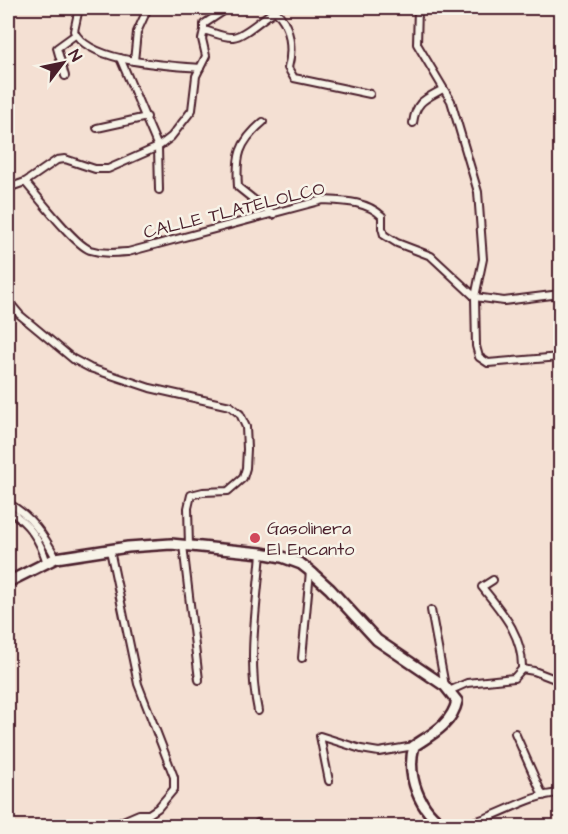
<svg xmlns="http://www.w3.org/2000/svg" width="568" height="834" font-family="'Architects Daughter',sans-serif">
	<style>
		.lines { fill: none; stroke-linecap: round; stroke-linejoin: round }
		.minor-casing { stroke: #4a1f2b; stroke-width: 10 }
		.secondary-casing { stroke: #4a1f2b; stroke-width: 14 }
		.minor { stroke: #f7f3e8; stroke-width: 6 }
		.secondary { stroke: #f7f3e8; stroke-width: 9 }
		.poi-dot { fill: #d1495b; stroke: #f7f3e8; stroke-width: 2 }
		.labels { text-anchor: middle; stroke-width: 5; stroke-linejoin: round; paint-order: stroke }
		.street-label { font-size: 18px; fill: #4a1f2b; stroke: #f7f3e8 }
		.poi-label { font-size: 18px; fill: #4a1f2b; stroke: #f7f3e8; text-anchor: start }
	</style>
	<rect width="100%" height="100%" fill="#f4e0d3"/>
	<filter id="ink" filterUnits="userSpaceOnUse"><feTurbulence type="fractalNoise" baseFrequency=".0167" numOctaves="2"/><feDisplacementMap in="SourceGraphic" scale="12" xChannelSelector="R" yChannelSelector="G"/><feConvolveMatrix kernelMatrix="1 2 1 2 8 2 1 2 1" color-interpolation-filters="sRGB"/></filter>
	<g filter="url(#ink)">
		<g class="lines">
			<g class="minor-casing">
				<g id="minor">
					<path d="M79,8L74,31C89,63 168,65 200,68"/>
					<path d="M418,8L417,44L451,101L478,192L483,259L475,297L476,346L479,357L488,363L560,357"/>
					<path d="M204,30V24L222,12L219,8"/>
					<path d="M120,58L158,147L159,190"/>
					<path d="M134,61L137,32L148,8"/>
					<path d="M65,76L57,48L75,35"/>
					<path d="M263,122C238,143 236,157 238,187L273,215"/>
					<path d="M413,123C416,101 425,99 443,89"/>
					<path d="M97,128L147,117"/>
					<path d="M25,182C39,198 74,244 90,250C103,254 115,253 128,252L323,200C344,201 366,201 382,216V228L384,235L397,243L431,256L475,297"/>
					<path d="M8,188L25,182L57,160L65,159L95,169H108L158,147L171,137L192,110L196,76L206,56L202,39L204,30C212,32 225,38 233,37C245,36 263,17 275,11C291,23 293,50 288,68L294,78L370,94"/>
					<path d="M8,293L9,302L20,315L73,359L90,368L150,388L230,406L240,414L246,427L247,449L246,468L243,478L228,491L203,492L191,495L188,508L189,546"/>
					<path d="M475,297L504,301L560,294"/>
					<path d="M8,503C31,516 44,535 56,558"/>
					<path d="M8,510C29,523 40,540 47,563"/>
					<path d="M183,545L199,680"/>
					<path d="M110,550L138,684L174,777V789L158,808L149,814H139L111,826"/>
					<path d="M493,580L482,587C502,612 523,635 522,669"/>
					<path d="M431,610L445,686"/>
					<path d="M302,658L310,571"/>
					<path d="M522,669L534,671L560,681"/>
					<path d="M449,691L467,683L514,678L522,669"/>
					<path d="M258,711C247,659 257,605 261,553"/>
					<path d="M515,733L543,796"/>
					<path d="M329,781L320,736L361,749L379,752L414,746"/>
					<path d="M258,823L259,826"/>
					<path d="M143,826L144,814"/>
					<path d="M446,826C454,825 462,825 470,823C501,816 527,795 560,793"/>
				</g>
			</g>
			<g class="secondary-casing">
				<path id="secondary" d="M8,582L56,558L128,547L171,544L261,553L282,557L301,564L310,571L330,589L377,640L445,686L457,701C452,724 432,734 414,746C406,775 419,812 446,826"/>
			</g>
			<use href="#minor" class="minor"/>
			<use href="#secondary" class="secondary"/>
		</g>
	</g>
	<circle class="poi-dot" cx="255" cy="538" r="6"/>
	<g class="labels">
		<g class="street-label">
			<text transform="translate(234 210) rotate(-14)" y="6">CALLE TLATELOLCO</text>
		</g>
		<g class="poi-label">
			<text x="267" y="534">Gasolinera<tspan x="267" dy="21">El Encanto</tspan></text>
		</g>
	</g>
	<rect width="568" height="834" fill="none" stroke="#f7f3e8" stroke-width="30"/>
	<rect x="15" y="15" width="538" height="804" fill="none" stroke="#4a1f2b" stroke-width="2" filter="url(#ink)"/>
	<g transform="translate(63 63) rotate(58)" stroke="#f7f3e8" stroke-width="4.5" paint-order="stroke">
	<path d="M0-4.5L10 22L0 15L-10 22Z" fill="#4a1f2b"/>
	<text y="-9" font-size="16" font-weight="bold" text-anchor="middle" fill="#4a1f2b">N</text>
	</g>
</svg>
